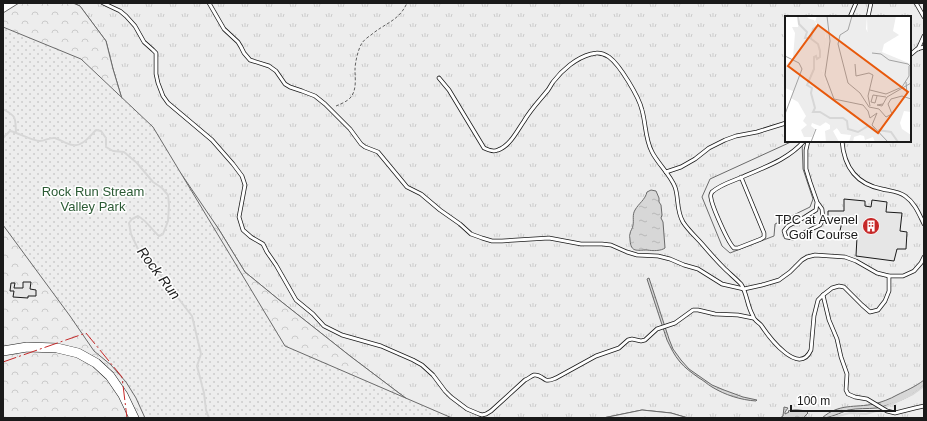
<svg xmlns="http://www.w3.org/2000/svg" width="927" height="421" font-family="Arial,sans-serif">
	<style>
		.grass { fill: url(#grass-tufts); stroke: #6a6a6a; fill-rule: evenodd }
		.forest { fill: url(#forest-crowns); stroke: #6a6a6a }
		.park { fill: url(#park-dots); stroke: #6a6a6a }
		.pitch { fill: #ededed; stroke: #6a6a6a }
		.water { fill: url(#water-ripples); stroke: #6a6a6a }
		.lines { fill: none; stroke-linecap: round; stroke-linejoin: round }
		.stream { stroke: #d7d7d7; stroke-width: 2 }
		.building { fill: #e6e6e6; stroke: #1a1a1a }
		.lane-casing { stroke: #1a1a1a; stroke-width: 4.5 }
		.secondary-casing { stroke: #1a1a1a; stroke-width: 10 }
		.path { stroke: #5f5f5f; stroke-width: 1; stroke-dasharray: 3 2; stroke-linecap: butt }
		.lane { stroke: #fff; stroke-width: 3 }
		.secondary { stroke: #fff; stroke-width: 9 }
		.power { stroke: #c62828; stroke-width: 1; stroke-dasharray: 14 3 2 3; stroke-linecap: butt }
		.labels { text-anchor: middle; stroke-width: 3; stroke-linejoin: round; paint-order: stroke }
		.park-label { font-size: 13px; fill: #2b5a34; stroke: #fff }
		.poi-label { font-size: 13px; fill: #1a1a1a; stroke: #fff; text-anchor: end }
		.water-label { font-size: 14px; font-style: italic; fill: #1a1a1a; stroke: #fff }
		.inset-river { fill: none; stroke: #d7d7d7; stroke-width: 2 }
		.inset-road { fill: none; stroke: #a3a3a3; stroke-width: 1 }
		.view { fill: #e8590c; fill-opacity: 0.15; stroke: #e8590c; stroke-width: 2 }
		.inset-edge { fill: none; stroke: #1a1a1a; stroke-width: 2 }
	</style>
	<defs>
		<pattern id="grass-tufts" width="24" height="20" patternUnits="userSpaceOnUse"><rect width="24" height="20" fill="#ededed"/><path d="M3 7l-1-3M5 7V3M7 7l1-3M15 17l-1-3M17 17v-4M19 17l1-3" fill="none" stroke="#cbcbcb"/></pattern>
		<pattern id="forest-crowns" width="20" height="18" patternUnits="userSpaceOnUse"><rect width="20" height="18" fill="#ededed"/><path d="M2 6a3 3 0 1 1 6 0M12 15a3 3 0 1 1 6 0" fill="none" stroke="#cbcbcb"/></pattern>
		<pattern id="park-dots" width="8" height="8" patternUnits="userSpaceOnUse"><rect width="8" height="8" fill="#ededed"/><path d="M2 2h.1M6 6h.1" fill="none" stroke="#cbcbcb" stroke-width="1.8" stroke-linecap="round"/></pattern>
		<pattern id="water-ripples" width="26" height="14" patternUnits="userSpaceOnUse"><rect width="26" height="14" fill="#d7d7d7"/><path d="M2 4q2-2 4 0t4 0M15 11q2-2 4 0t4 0" fill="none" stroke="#b8b8b8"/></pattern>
	</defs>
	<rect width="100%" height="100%" fill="#fff"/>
	<path class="grass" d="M73,3H924V418H688L671,413L642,410L603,418H432L350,356L278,299L245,272L218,228L125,109L113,69L106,41L80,6ZM786,17H910V141H786Z"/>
	<g class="forest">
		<path d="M19,3H73L80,6L106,41L113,69L125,109L182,175L218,228L245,272L278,299L350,356L432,418H3V13Z"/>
		<path d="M642,410L671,413L688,418H603Z"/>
	</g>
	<path class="park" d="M3,27L81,59L153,127L285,346L452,418H145L136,398L126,382L111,365L94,351L70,316L3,225Z"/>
	<path class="pitch" d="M793,141H802L803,169L813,199L810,207L775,224L774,236L730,253L722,246L702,197L710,179Z"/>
	<g class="water">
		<path d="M651,190L656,191L659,198V202L661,205L662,215L661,218L663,222L665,248C661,251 653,251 647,250C637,250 631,253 630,240C630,237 629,236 630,234C630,231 633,228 633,225C634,220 632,215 635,210C639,203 645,200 647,192Z"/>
		<path d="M649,278L669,339L673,349L681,360L689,369L712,385L724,390L743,397L757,400L756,401C741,400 725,395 712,387C707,384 703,380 699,378C692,373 685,368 680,362C674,355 671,348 667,340L647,279Z"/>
		<path d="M924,380V385C914,396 891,405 877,408C867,409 858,408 848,410C840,413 830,418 822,418C839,403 855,408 874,404C882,402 890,399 897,395C907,390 915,387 924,380Z"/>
		<path d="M784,407L788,408L785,412V414L789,412L788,411C795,409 799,410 806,411L808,413L805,416L804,418H780L783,416Z"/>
	</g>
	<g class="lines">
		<g class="stream">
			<path d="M3,109C17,117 15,117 16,132"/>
			<path d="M3,138L10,131C19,133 32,141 40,141C45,141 50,137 55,138C61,140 68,145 73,145C82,147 90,136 96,130L101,131L106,138V147L113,151L124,152L137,163L153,182L162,188L168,195L169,205L168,221L163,234L159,236C151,229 147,221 138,216L132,219L129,223L131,234L138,249L154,267L192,316L201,354L197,366L204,393L206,410L209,418"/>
			<path d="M830,418L850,413L866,414L879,410L913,394L924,386"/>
		</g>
	</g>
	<g class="building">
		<path d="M844,199L865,201V206L871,207L872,200L887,202L886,212L902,213L900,231L907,232L906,249H897L894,261L856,256L857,237L839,235L842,222L828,219V211H844Z"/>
		<path d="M23,282H31L30,289L36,290V296H28V298L13,297L14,291H10L11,283H15L14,288H23Z"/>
	</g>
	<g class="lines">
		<g class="lane-casing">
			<g id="lane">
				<path d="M103,3L120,11L126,16L135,26L144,42L153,50L156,53V74L158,83L163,96L168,103L212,140L233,164L242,176L245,185L239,217L243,230L251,237L263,244L267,252L276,265L296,300L313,314L324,326L342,335L381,346L413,360L422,365L433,375L445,391L451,397L467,409L479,414L482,415L486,414L491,411L525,380C528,379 531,376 534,375C539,374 542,378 546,380C550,381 553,379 556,378L596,356L619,348L628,340L632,339L641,341L645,340L657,329L675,323L693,310H698L715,314L738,315L753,318"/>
				<path d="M209,3L224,29L238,42L241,47L244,53L250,60L269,66L276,71L285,84L290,87L302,91L315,96L325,104L350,129L361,144L365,147L378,152L407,187L421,194L440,210L460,224L471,234L482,238L492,241H502L549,238L581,244H602L611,245L627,252L637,255L658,256L670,259L684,265L698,269L722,284L744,289L762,285L779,280L790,272L802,260L807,257L815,255L845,257L856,261L877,273L889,276H903L914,271L921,263L924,257"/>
				<path d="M916,3L924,17"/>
				<path d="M850,17L856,3"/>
				<path d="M868,17L871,3"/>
				<path d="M918,49L924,36"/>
				<path d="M910,55L917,49L924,47"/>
				<path d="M439,78L449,90L484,148C488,150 494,152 498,150C510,146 517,131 524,121C531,109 540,100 548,90C550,87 551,85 553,82C562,70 576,58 591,54C593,54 595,53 597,53C600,53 606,55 609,57C620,65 639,97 642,110C646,124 645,139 652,152C658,164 670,174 675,187C679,198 676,210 683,222C688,230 696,237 703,245C709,252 716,260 723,267C729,273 735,278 741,284C747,293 747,306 753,316C754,320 758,322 761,325C769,337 799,377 811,350L814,316L818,300L823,295L829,320L837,339L841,357L847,374L846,390L848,394L855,397L867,399L887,411L895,413L915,408L924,406"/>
				<path d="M808,141L806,150V169L810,182L817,202L822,209L823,219L820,225L793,238L786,237L784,231L788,226L805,217L816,210L817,202"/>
				<path d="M842,141C844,167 856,184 882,189C890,191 898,191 905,196C915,203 919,214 924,224"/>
				<path d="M666,172L681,167L695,159L709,148L725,140L736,136L757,132L786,123"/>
				<path d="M741,177L764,233V237L761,239L738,248H734C728,243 712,206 711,198C710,195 711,194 712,192C720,185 730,182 740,178C762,168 788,160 804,141"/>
				<path d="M823,295L832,288L839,286L844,287L862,305L870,312L878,310L885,301L889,291V276"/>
			</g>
		</g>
		<g class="secondary-casing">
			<path id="secondary" d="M3,351L27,347L57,348L78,353L96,363L110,376L123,395L134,418"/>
		</g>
		<path class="path" d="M336,106C341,104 348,101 351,97C357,89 355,78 355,70C355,63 358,49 362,43C364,40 368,37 371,35C385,23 399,21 407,3"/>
		<use href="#lane" class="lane"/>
		<use href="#secondary" class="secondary"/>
		<path class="power" d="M3,362L86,333L122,377L127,418"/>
	</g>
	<defs>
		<g id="building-disc" transform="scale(0.9)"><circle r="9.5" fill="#c62828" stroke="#fff"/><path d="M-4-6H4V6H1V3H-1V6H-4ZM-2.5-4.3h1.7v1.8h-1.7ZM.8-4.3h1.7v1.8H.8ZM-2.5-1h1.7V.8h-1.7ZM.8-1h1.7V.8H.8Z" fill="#fff"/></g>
	</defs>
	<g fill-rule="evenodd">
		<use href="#building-disc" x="871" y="226"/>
	</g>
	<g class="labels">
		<g class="park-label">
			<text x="93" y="196">Rock Run Stream<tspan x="93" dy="15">Valley Park</tspan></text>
		</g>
		<g class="poi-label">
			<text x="858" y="224">TPC at Avenel<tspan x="858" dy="15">Golf Course</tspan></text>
		</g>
		<g class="water-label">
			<text transform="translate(159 273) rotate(53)" y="5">Rock Run</text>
		</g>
	</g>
	<g transform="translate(785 16)">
		<rect width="126" height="126" fill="#fff"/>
		<path d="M32,0H82L81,13L92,34L126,48V96L119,95L115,107L117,113L126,119V126H100L77,111L66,95L50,88L45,82L37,53L38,28L41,20L39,12L30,6Z" fill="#ededed"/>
		<path d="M15,0L29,4L32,10L39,12L41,15L37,53L45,82L50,88L66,95L77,111L88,115L100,126H90L88,121L80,124L79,120L75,119L69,121L68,126H64L66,119L56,118L52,112L48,115L54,126H41L40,115L45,113V109L41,106L35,110L27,107L26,110L30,113L27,121H19L16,114L22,109L18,105L21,100L13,86L6,82L8,75L0,72V50L8,42L10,17L7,11H13ZM82,0H111L108,15L114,19L99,28L97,36L92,34L83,35Z" fill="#ededed"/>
		<path d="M18,0H22L25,7H29L37,20L39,32L36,63L52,92L99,126H94L83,117L62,116L64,119L24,97L26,86L9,74L18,57Z" fill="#ededed"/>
		<path class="inset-river" d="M13,0L14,8L22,16L20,22H25L33,28L35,35V41L32,43L31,40L29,41V53L22,69L27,72L26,77L30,92L28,96H35L45,102H58L62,105L63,113L73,116L83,110L90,113M26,22L28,13L33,10M93,114L106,116L113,126"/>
		<path class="inset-road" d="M42,0L45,25L40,59L49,83L78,89L83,95M67,0L63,14L55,19L53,28L63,67L75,77L84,91L94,93L101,101L107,98L103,88L106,83L117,80L126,83M87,37L96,38L104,44L123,48L126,51M0,40L14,47L17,53L0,98M70,48L71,60L84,57L88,59L83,80L85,90M85,74L101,78L117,71L124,60V50M92,80L90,87L86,86L88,79L101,81M119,81L122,78L121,66M98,88L92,89L97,90L102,81L126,67M83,95L85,102L92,97L87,109L103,126M26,126L31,113"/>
		<path class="view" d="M33,9L123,76L93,117L3,50Z"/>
		<rect width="126" height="126" class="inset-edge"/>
	</g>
	<rect width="927" height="421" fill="none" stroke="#1a1a1a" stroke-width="8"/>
	<path d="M791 405v6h104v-6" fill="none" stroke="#1a1a1a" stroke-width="2"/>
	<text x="797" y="405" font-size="12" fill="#1a1a1a" stroke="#ffffff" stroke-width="3" paint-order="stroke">100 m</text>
</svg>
